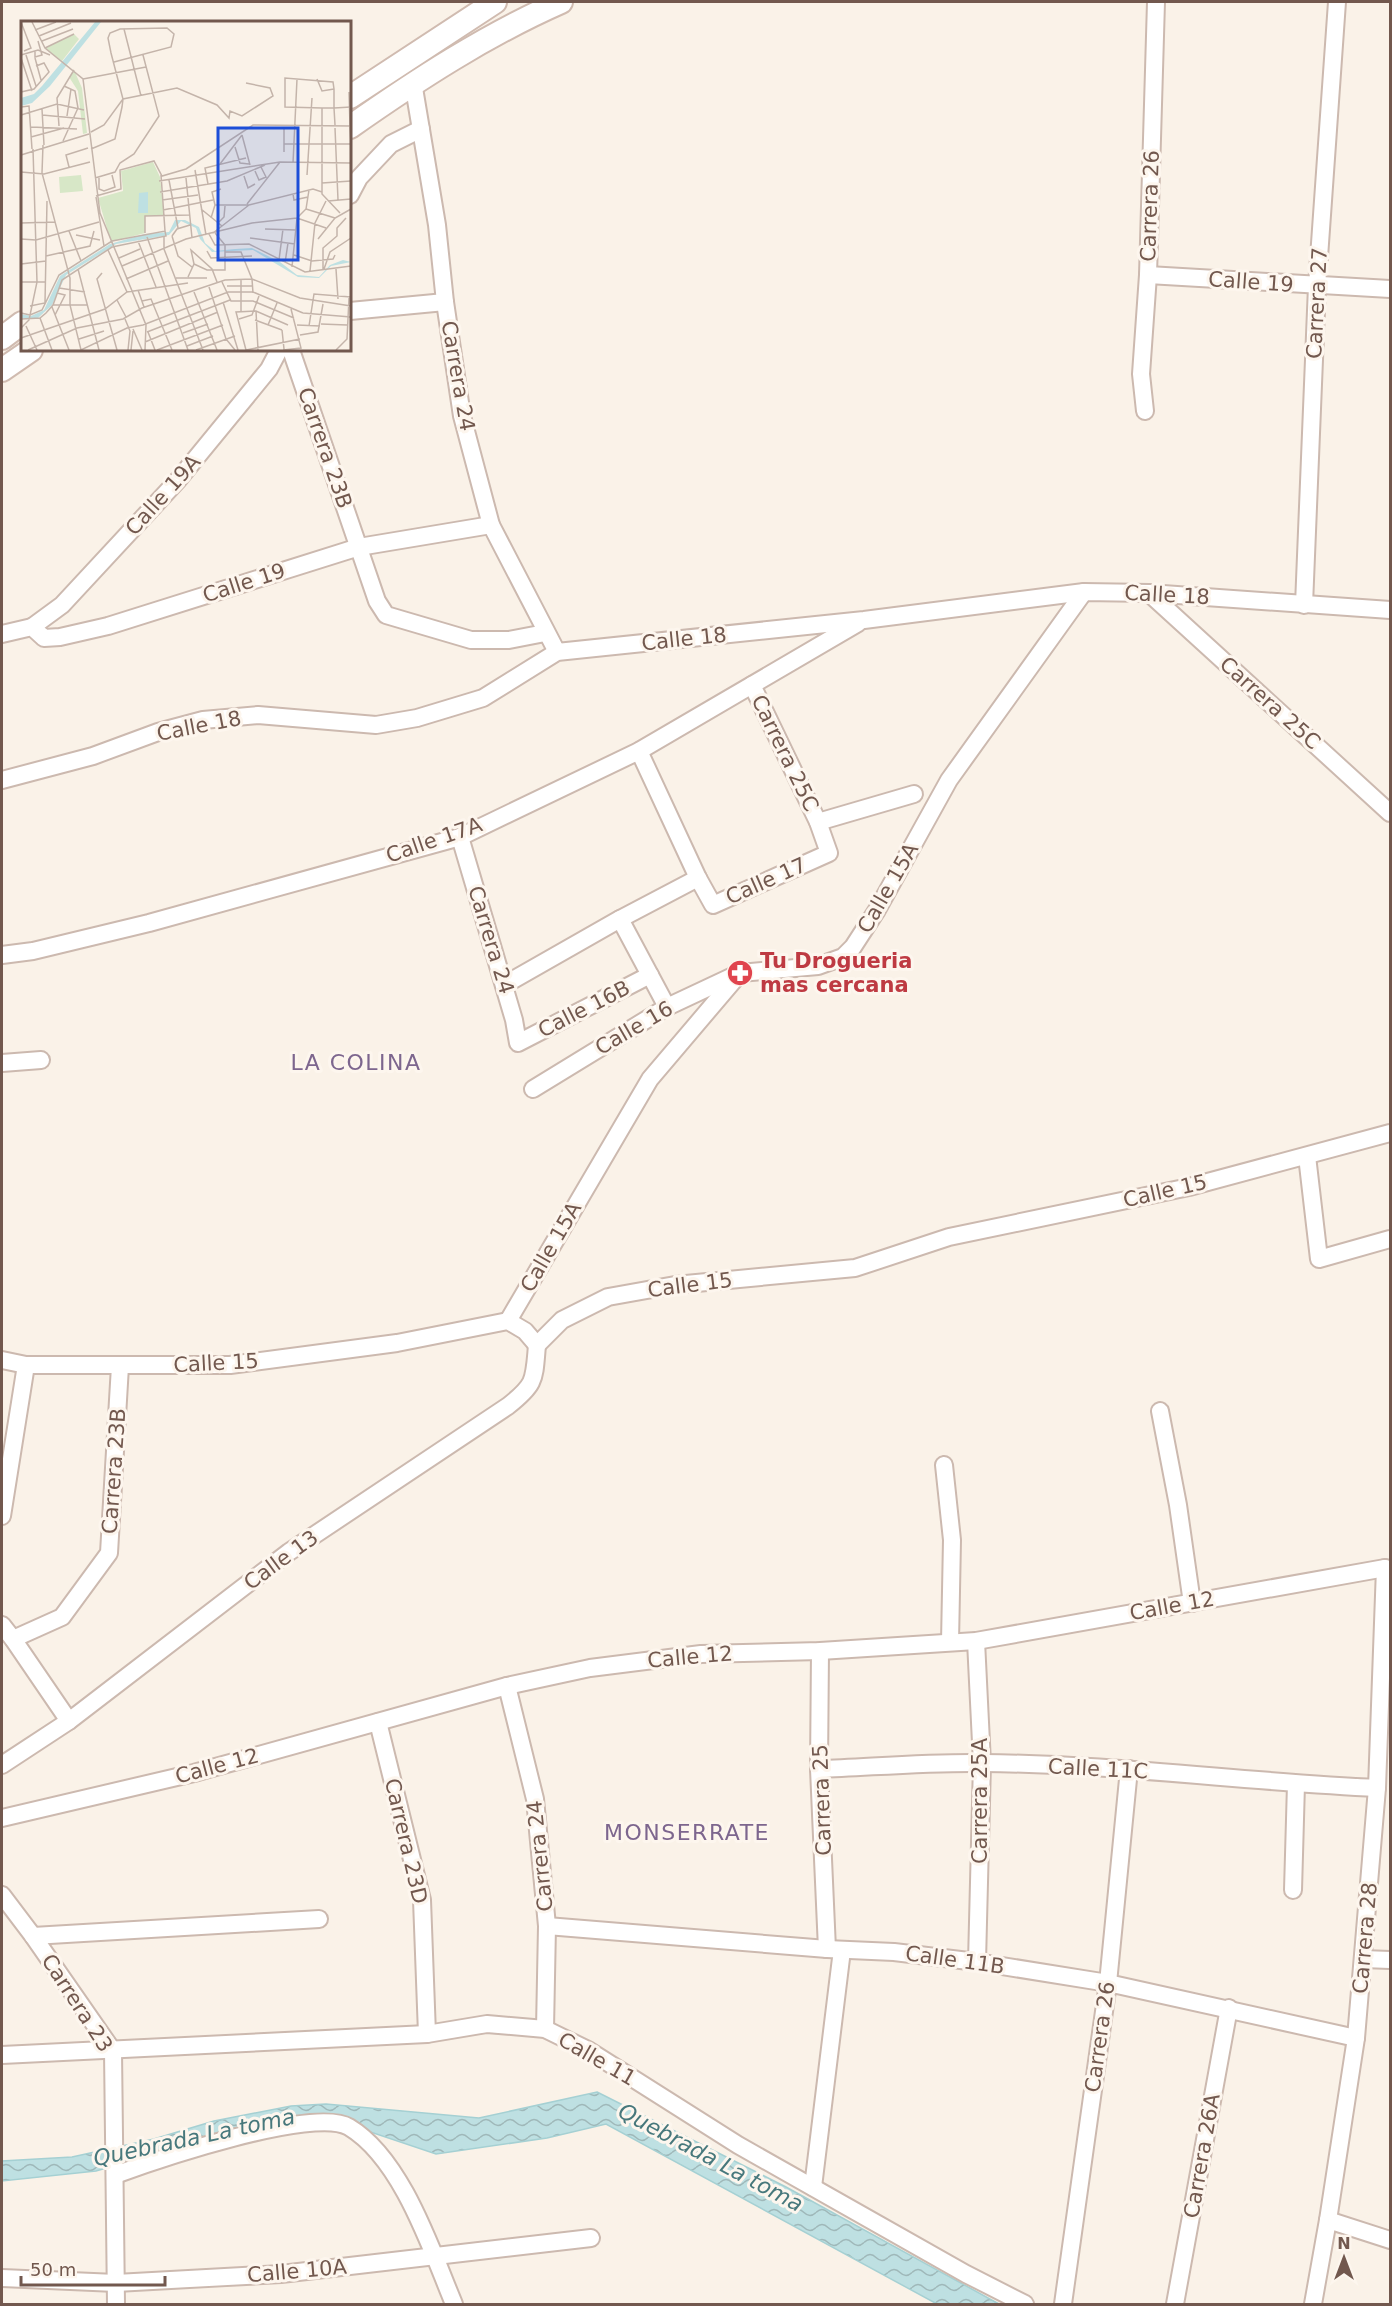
<svg xmlns="http://www.w3.org/2000/svg" width="1392" height="2306" font-family="'DejaVu Sans',sans-serif">
	<style>
		.water { fill: url(#water-waves); stroke: #a5d0d3; stroke-width: 1.5 }
		.lines { fill: none; stroke-linecap: round; stroke-linejoin: round }
		.street-casing { stroke: #ccb9af; stroke-width: 20 }
		.secondary-casing { stroke: #d0bbb0; stroke-width: 26 }
		.street { stroke: #fff; stroke-width: 16 }
		.secondary { stroke: #fff; stroke-width: 22 }
		.labels { text-anchor: middle; stroke-width: 6; stroke-linejoin: round; paint-order: stroke }
		.street-label { font-size: 21px; fill: #72584e; stroke: #fdf6ee }
		.health-label { font-size: 21px; font-weight: bold; fill: #be3a42; stroke: #fdf6ee; text-anchor: start }
		.neighbourhood-label { font-size: 22px; letter-spacing: 1.5px; fill: #7d668e; stroke: #fdf6ee }
		.water-label { font-size: 22px; font-style: italic; fill: #47787c; stroke: #fdf6ee }
		.inset-road { fill: none; stroke: #c4b4aa; stroke-width: 1.5 }
		.view { fill: #1d4ed8; fill-opacity: 0.15; stroke: #1d4ed8; stroke-width: 3 }
		.inset-edge { fill: none; stroke: #72584e; stroke-width: 3 }
	</style>
	<defs>
		<pattern id="water-waves" width="16" height="10" patternUnits="userSpaceOnUse" patternTransform="scale(1.5)"><rect width="16" height="10" fill="#bee0e2"/><path d="M0 5q4-4 8 0t8 0" fill="none" stroke="#9fb8b9"/></pattern>
	</defs>
	<rect width="100%" height="100%" fill="#faf2e8"/>
	<path class="water" d="M597,2092L786,2187L999,2304H937L606,2124L547,2138L436,2154L326,2117L245,2128L96,2171L2,2181V2161L72,2157L154,2139L214,2121L291,2106L326,2104L479,2118Z"/>
	<g class="lines">
		<g class="street-casing">
			<g id="street">
				<path d="M413,82L437,225L445,302L462,416L491,525L557,652"/>
				<path d="M350,195L359,178L391,144L421,129"/>
				<path d="M1148,275L1390,289"/>
				<path d="M350,311L445,302"/>
				<path d="M291,350L377,601L386,615L471,640H509L545,633"/>
				<path d="M1145,411L1141,374L1148,275L1156,2"/>
				<path d="M1149,593L1390,813"/>
				<path d="M1304,605L1317,286L1337,2"/>
				<path d="M32,627L62,605L178,480L269,369L279,350"/>
				<path d="M2,634L32,627L44,638L60,637L108,626L359,547L491,525"/>
				<path d="M639,751L698,878L713,905L829,853L818,822L752,685"/>
				<path d="M2,780L93,756L158,732L203,720L258,715L376,725L417,718L483,698L557,652L864,620L1084,592L1149,593L1390,610"/>
				<path d="M818,822L914,794"/>
				<path d="M460,837L514,1020L518,1043L650,975"/>
				<path d="M620,919L667,1007"/>
				<path d="M2,955L33,951L149,923L460,837L639,751L858,623"/>
				<path d="M504,985L620,919L698,878"/>
				<path d="M2,1063L41,1060"/>
				<path d="M533,1089L667,1007L733,976"/>
				<path d="M1307,1156L1319,1259L1390,1239"/>
				<path d="M508,1321L650,1079L740,973L818,966L843,957L853,947L877,910L949,780L1084,592"/>
				<path d="M537,1345L562,1320L608,1297L675,1285L855,1268L949,1237L1189,1187L1390,1133"/>
				<path d="M2,1360L26,1365H230L397,1343L508,1321L525,1331L537,1345"/>
				<path d="M1160,1411L1178,1505L1192,1603"/>
				<path d="M944,1465L952,1540L950,1642"/>
				<path d="M2,1516L26,1365"/>
				<path d="M2,1625L13,1639L69,1721"/>
				<path d="M13,1639L62,1617L109,1553L120,1366"/>
				<path d="M976,1641L982,1763L977,1962"/>
				<path d="M820,1651L819,1769L827,1949"/>
				<path d="M507,1686L535,1799L547,1926L545,2029"/>
				<path d="M378,1722L422,1900L427,2034"/>
				<path d="M2,1765L69,1721L289,1552L508,1406C536,1384 534,1380 537,1345"/>
				<path d="M819,1769C873,1767 928,1762 983,1763C1115,1764 1246,1782 1377,1788"/>
				<path d="M2,1818L194,1773L507,1686L590,1668L701,1654L820,1651L976,1641L1385,1568L1390,1570"/>
				<path d="M1293,1890L1296,1784"/>
				<path d="M2,1895L33,1936L113,2051L116,2304"/>
				<path d="M547,1926L827,1949L894,1952L977,1962L1108,1983L1356,2038"/>
				<path d="M33,1936L319,1919"/>
				<path d="M1363,1959L1390,1960"/>
				<path d="M2,2055L427,2034L487,2024L545,2029L588,2050L738,2145L966,2274L1025,2304"/>
				<path d="M115,2175C156,2160 314,2106 349,2127C402,2159 431,2249 454,2304"/>
				<path d="M813,2187L842,1950"/>
				<path d="M1328,2220L1390,2240"/>
				<path d="M2,2278L116,2283L281,2274L591,2238"/>
				<path d="M1063,2304L1108,1983L1129,1769"/>
				<path d="M1175,2304L1229,2008"/>
				<path d="M1313,2304L1328,2220L1356,2038L1377,1788L1385,1568"/>
			</g>
		</g>
		<g class="secondary-casing">
			<g id="secondary">
				<path d="M350,97L495,2"/>
				<path d="M350,127C417,80 486,35 561,2"/>
				<path d="M2,338L22,323"/>
				<path d="M2,370L31,350"/>
			</g>
		</g>
		<use href="#street" class="street"/>
		<use href="#secondary" class="secondary"/>
	</g>
	<defs>
		<g id="pharmacy-disc" transform="scale(1.35)"><circle r="9.5" fill="#e0444e" stroke="#fdf6ee"/><path d="M-2-6h4v4h4v4h-4v4h-4v-4h-4v-4h4Z" fill="#fff"/></g>
	</defs>
	<g fill-rule="evenodd">
		<use href="#pharmacy-disc" x="740" y="973"/>
	</g>
	<g class="labels">
		<g class="street-label">
			<text transform="translate(1150 206) rotate(-88)" y="7">Carrera 26</text>
			<text transform="translate(1251 282) rotate(4)" y="7">Calle 19</text>
			<text transform="translate(1317 303) rotate(-87)" y="7">Carrera 27</text>
			<text transform="translate(458 376) rotate(80)" y="7">Carrera 24</text>
			<text transform="translate(325 448) rotate(71)" y="7">Carrera 23B</text>
			<text transform="translate(163 495) rotate(-48)" y="7">Calle 19A</text>
			<text transform="translate(244 583) rotate(-18)" y="7">Calle 19</text>
			<text transform="translate(1167 595) rotate(3)" y="7">Calle 18</text>
			<text transform="translate(684 639) rotate(-6)" y="7">Calle 18</text>
			<text transform="translate(1270 703) rotate(42)" y="7">Carrera 25C</text>
			<text transform="translate(199 726) rotate(-11)" y="7">Calle 18</text>
			<text transform="translate(785 753) rotate(64)" y="7">Carrera 25C</text>
			<text transform="translate(434 840) rotate(-19)" y="7">Calle 17A</text>
			<text transform="translate(766 881) rotate(-24)" y="7">Calle 17</text>
			<text transform="translate(888 888) rotate(-60)" y="7">Calle 15A</text>
			<text transform="translate(491 940) rotate(73)" y="7">Carrera 24</text>
			<text transform="translate(584 1009) rotate(-27)" y="7">Calle 16B</text>
			<text transform="translate(634 1028) rotate(-30)" y="7">Calle 16</text>
			<text transform="translate(1165 1191) rotate(-13)" y="7">Calle 15</text>
			<text transform="translate(551 1247) rotate(-60)" y="7">Calle 15A</text>
			<text transform="translate(690 1285) rotate(-7)" y="7">Calle 15</text>
			<text transform="translate(216 1363) rotate(-3)" y="7">Calle 15</text>
			<text transform="translate(114 1471) rotate(-86)" y="7">Carrera 23B</text>
			<text transform="translate(281 1560) rotate(-36)" y="7">Calle 13</text>
			<text transform="translate(1172 1606) rotate(-10)" y="7">Calle 12</text>
			<text transform="translate(690 1657) rotate(-5)" y="7">Calle 12</text>
			<text transform="translate(217 1766) rotate(-15)" y="7">Calle 12</text>
			<text transform="translate(1098 1769) rotate(3)" y="7">Calle 11C</text>
			<text transform="translate(822 1800) rotate(-92)" y="7">Carrera 25</text>
			<text transform="translate(980 1801) rotate(-90)" y="7">Carrera 25A</text>
			<text transform="translate(406 1841) rotate(77)" y="7">Carrera 23D</text>
			<text transform="translate(540 1856) rotate(-96)" y="7">Carrera 24</text>
			<text transform="translate(1365 1938) rotate(-85)" y="7">Carrera 28</text>
			<text transform="translate(955 1960) rotate(8)" y="7">Calle 11B</text>
			<text transform="translate(77 2003) rotate(57)" y="7">Carrera 23</text>
			<text transform="translate(1100 2037) rotate(-82)" y="7">Carrera 26</text>
			<text transform="translate(597 2059) rotate(30)" y="7">Calle 11</text>
			<text transform="translate(1202 2156) rotate(-80)" y="7">Carrera 26A</text>
			<text transform="translate(297 2271) rotate(-5)" y="7">Calle 10A</text>
		</g>
		<g class="health-label">
			<text x="760" y="968">Tu Drogueria<tspan x="760" dy="24">mas cercana</tspan></text>
		</g>
		<g class="neighbourhood-label">
			<text x="356" y="1070">LA COLINA</text>
			<text x="687" y="1840">MONSERRATE</text>
		</g>
		<g class="water-label">
			<text transform="translate(194 2137) rotate(-12)" y="8">Quebrada La toma</text>
			<text transform="translate(711 2157) rotate(28)" y="8">Quebrada La toma</text>
		</g>
	</g>
	<g transform="translate(21 21)">
		<rect width="330" height="330" fill="#faf2e8"/>
		<path d="M53,13L58,18L41,40L24,27ZM53,49L61,67L66,112L62,113L57,70L48,56ZM132,141L139,156L143,194L124,195V212L90,221L77,177L102,170L100,150ZM60,154L62,170L39,172L38,156Z" fill="#d7e7c7"/>
		<path d="M74,1H80L29,65L11,82L0,85V77L13,73L21,65ZM127,171V192H117L118,172ZM154,199H164L178,206L184,222L194,230L214,228L231,227L259,241L276,254L298,256L309,244L322,239L330,241L310,245L298,257L277,256L232,229L191,231L179,218L175,207L160,200L148,214L95,223L45,254L31,284L17,297H0V293L10,295L23,289L39,255L89,223L124,213L148,211Z" fill="#bee0e2"/>
		<path class="inset-road" d="M0,1L10,27L3,30M11,1L24,27L62,58L79,192L125,304L124,329M103,8L120,75M14,9L35,1M18,15L50,2M21,20L52,8M24,27L53,13M14,30V36L21,34L17,20M0,34L17,29L29,34M5,34L15,65M0,37L11,70M14,37L20,59M62,58L125,46M296,58L301,70L313,68M0,71L13,68L28,51L23,42L15,45M328,71L329,105M0,86L8,85L11,128M301,87V173L319,192M21,88L23,124M0,94L36,83L63,89M21,94L64,98M46,95L50,68M314,104L313,87V68L312,61L264,57V86L301,87H313L330,86M38,105L36,77L53,49M10,106L56,108M314,107L317,179M70,111L83,104L102,78L156,67L196,84L208,97L209,90L221,95L252,75L249,67L225,62M221,114L229,144M10,116L43,107M42,120L57,87L54,70L43,65M263,123H330L329,106M22,124L21,152L49,257V284L60,329L106,307L122,304L207,271H232L282,292M214,126L219,142L228,143M70,128L94,118L101,86L102,78L90,32L87,17L89,12L99,8L146,7L153,13L150,26L93,41M263,131V106M0,134L68,113M272,142L276,58M199,143L221,114M48,146L45,134L67,127M174,149L185,214M234,150L238,159L245,156L240,146M0,151L23,153L69,141M140,154L144,210M286,154L291,77M223,155L227,167L234,163M74,157L94,151L99,142L113,133L138,95L122,34M78,157V168L83,170L94,166L91,154M165,157L171,217M148,159L157,207M138,160L259,141L330,142M301,162L330,160M187,163L184,147L225,137M139,171L206,160L244,144M272,173L273,179L287,176M75,175L100,168L99,149L133,140L141,155L165,148L232,104L330,105M75,176L83,225M141,179L177,174M307,180L330,178M226,183L259,141M194,184H228L292,168L301,171M180,188L201,205M285,188L314,197M142,189L192,179M190,197L194,184L191,171L200,168M276,197L285,188L288,169M198,201L203,196L204,185M0,202L34,201M244,208L275,209M48,210L60,240M124,212V195L168,194M192,212L228,184M188,213L194,224L228,223L284,251L330,245M55,214L79,219M151,215L157,235L171,246M151,215L156,208L169,204M126,216L167,329M143,216V228L182,329M229,217L274,223M0,218L15,219L78,201M297,218L314,197L330,188M117,220L135,266M87,229L106,271M186,230L190,237L231,235M204,231H220L231,258L232,272M273,234L291,240L312,238L314,234M25,235L69,225L73,210M98,237L119,228M258,239L262,208M264,242L267,222M0,243L25,240M173,243L186,249H204V224L194,212M101,245L165,218L231,202L276,197L305,207M271,246L276,197M57,248L78,329M303,248L309,231L330,217M315,248L317,278M302,249V227L316,215V207L325,197M289,250L294,202L305,180M81,252L76,258L96,329M167,256L173,243L170,229L191,248L196,261M155,257H186M105,258L147,240M0,261H25M201,261L210,280H232L273,297M206,265H231M188,266L205,318L214,329M38,267L64,271M117,269L123,286M173,271L196,329M96,279L105,296M121,280L130,278L151,329M202,281L217,329M32,284H66M9,285L24,282L26,180M31,286L48,329M220,290V259M235,290L237,329M0,292L9,294L21,289L38,254L91,220L144,210L145,215L91,226L41,259L32,284L25,292L19,297L0,298M282,292L330,296M34,294L44,274L36,272M19,297L31,329M104,298L109,310L107,329M218,298L231,294L238,275M234,299L261,309M300,303L326,304M247,304L256,282M276,304L299,305M5,305L16,329M288,305L293,273L330,276M0,307L8,299L16,261L12,128M112,308L121,329M261,309L263,328M126,311L209,279M127,311L134,329M162,312L187,303M279,314L297,311L302,283M0,317L84,288L106,271L167,262M58,318L83,310M124,321L197,291M166,325L192,315M7,329L56,307L102,298L121,287L204,259L231,258L279,277L330,285M110,329L112,310M136,329L202,304M175,329L214,315M225,329L215,291L235,290L267,304M225,329L279,318M262,329L280,327L270,288M315,329L326,318L328,277"/>
		<path class="view" d="M197,107H277V239H197Z"/>
		<rect width="330" height="330" class="inset-edge"/>
	</g>
	<rect width="1392" height="2306" fill="none" stroke="#72584e" stroke-width="6"/>
	<g transform="translate(1344 2258)" stroke="#fdf6ee" stroke-width="4.5" paint-order="stroke">
	<path d="M0-4.5L10 22L0 15L-10 22Z" fill="#72584e"/>
	<text y="-9" font-size="16" font-weight="bold" text-anchor="middle" fill="#72584e">N</text>
	</g>
	<path d="M21 2276v9h144v-9" fill="none" stroke="#72584e" stroke-width="3"/>
	<text x="30" y="2276" font-size="18" fill="#72584e" stroke="#fdf6ee" stroke-width="4.5" paint-order="stroke">50 m</text>
</svg>
